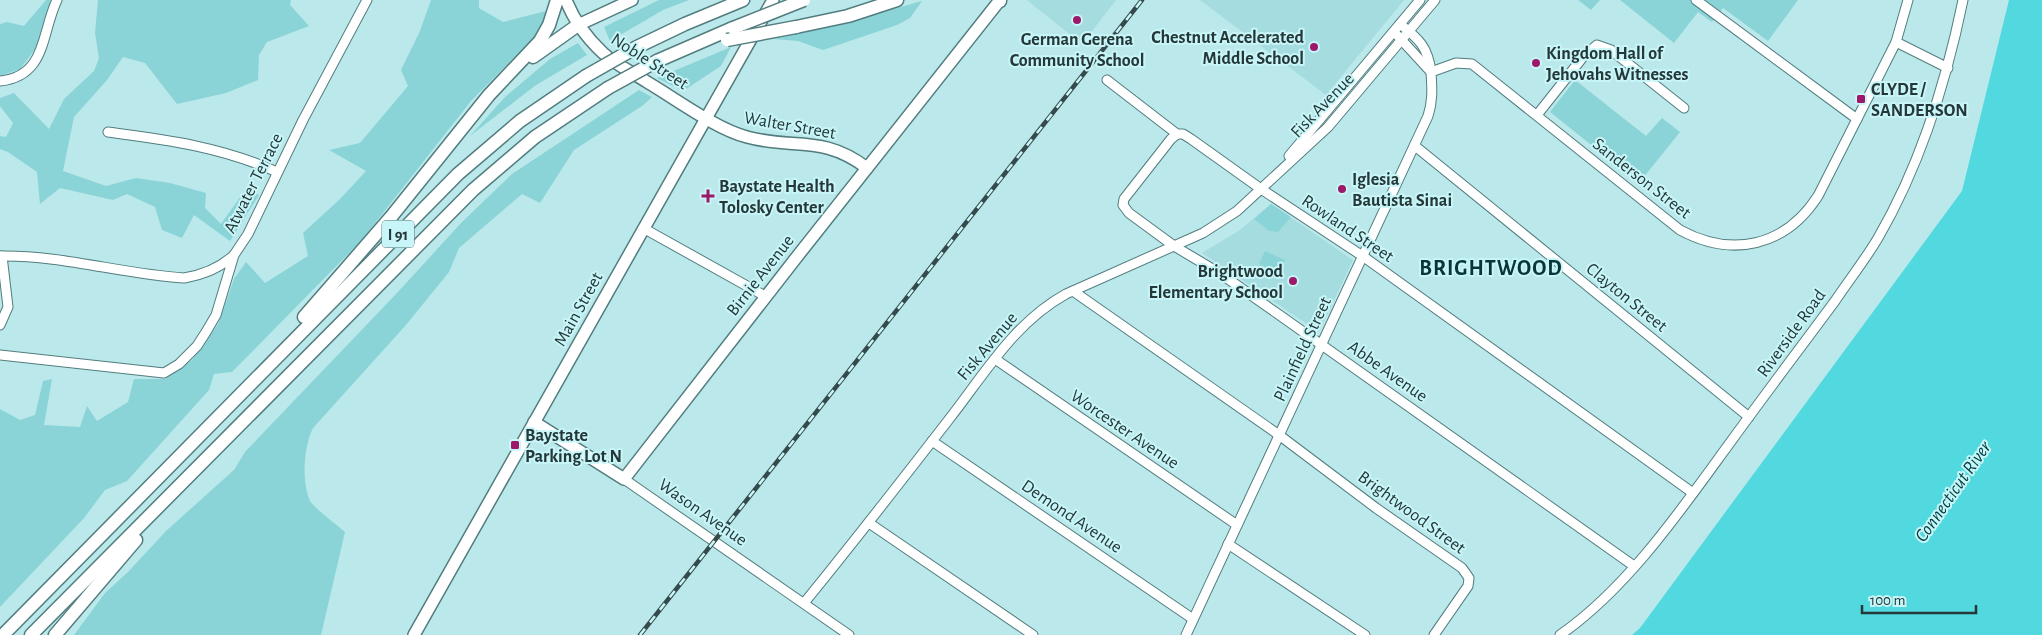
<svg xmlns="http://www.w3.org/2000/svg" width="2042" height="635" font-family="'Alegreya Sans',sans-serif">
	<style>
		.built { fill: #a5dcdf }
		.green { fill: #8ad4d7 }
		.water { fill: #51d9df }
		.lines { fill: none; stroke-linecap: round; stroke-linejoin: round }
		.minor-casing { stroke: #527d7f; stroke-width: 11 }
		.major-casing { stroke: #527d7f; stroke-width: 14 }
		.highway-casing { stroke: #527d7f; stroke-width: 15 }
		.minor { stroke: #fff; stroke-width: 9 }
		.major { stroke: #fff; stroke-width: 11 }
		.highway { stroke: #fff; stroke-width: 12 }
		.rail-casing { stroke: #354a4b; stroke-width: 4.5 }
		.rail { stroke: #c8f6f8; stroke-width: 2.5; stroke-dasharray: 8; stroke-linecap: butt }
		.highway-bridge-casing { stroke: #527d7f; stroke-width: 15; stroke-linecap: butt }
		.highway-bridge { stroke: #fff; stroke-width: 12 }
		.poi-dot { fill: #9d1869; stroke: #c8f6f8; stroke-width: 2 }
		.labels { text-anchor: middle; stroke-width: 4; stroke-linejoin: round; paint-order: stroke }
		.shield { fill: #c8f6f8; stroke: #567072; stroke-width: 1 }
		.shield-label { font-size: 16px; font-weight: bold; fill: #253738 }
		.poi-label { font-size: 18px; font-weight: bold; fill: #253738; stroke: #c8f6f8; text-anchor: start }
		.street-label { font-size: 18px; fill: #253738; stroke: #c8f6f8 }
		.water-label { font-size: 19px; font-style: italic; fill: #004144; stroke: #c8f6f8 }
		.district-label { font-size: 22px; font-weight: bold; letter-spacing: 1px; fill: #083537; stroke: #c8f6f8 }
	</style>
	<rect width="100%" height="100%" fill="#bbe8ea"/>
	<g class="built">
		<path d="M1027,0H1116L1082,44Z"/>
		<path d="M1200,0H1404L1326,95Z"/>
		<path d="M1271,204L1353,260L1319,332L1202,253L1240,230Z"/>
	</g>
	<g class="green">
		<path d="M46,0H51L36,48L20,69L0,76V24L7,22L24,26Z"/>
		<path d="M98,0H291L290,5L309,26L267,42L259,55L258,80L226,93L177,104L145,63L123,57L107,80L74,117L63,171L106,186L136,178L170,183L206,193L205,208L221,224L246,189L259,195L230,241L194,215L182,238L162,230L155,207L127,194L113,200L60,188L40,204L37,172L8,152L0,149V136L6,137L13,123L0,106V98L14,93L49,129L64,99L94,71L99,58L95,33Z"/>
		<path d="M431,0H479V8L503,22L546,11L542,29L471,101L361,241L232,372L214,374L209,390L127,481L105,490L84,518L0,607V409L20,420L35,415L43,381L52,379L44,425L80,427L87,406L97,421L128,402L134,379H165L192,360L218,324L234,279L246,262L265,283L308,256L303,233L340,199L366,171L329,150L360,143L408,86L401,70L420,31Z"/>
		<path d="M659,0H689L663,10L610,41L604,27Z"/>
		<path d="M1578,0H1600L1591,10Z"/>
		<path d="M1620,0H1798L1768,41L1723,8L1712,22L1698,12L1674,43Z"/>
		<path d="M922,1L910,18L897,25L823,50L798,41L774,39L837,25Z"/>
		<path d="M578,43L587,55L536,85L470,136L505,97L550,59Z"/>
		<path d="M731,47L721,66L683,91L657,78Z"/>
		<path d="M1575,80L1646,136L1662,118L1680,132L1639,183L1550,112Z"/>
		<path d="M639,90L652,97L642,106L574,150L540,203L522,194L459,248L449,272L406,325L313,428C304,446 301,481 310,501C313,507 338,526 345,532L321,635H74L105,593L128,572L166,531L234,470L245,452L397,293L462,222L512,174Z"/>
		<path d="M1271,204L1291,217L1278,232L1269,231L1254,219Z"/>
		<path d="M1265,251L1285,260L1279,274L1259,264Z"/>
	</g>
	<path class="water" d="M2009,0H2042V635H1632L1640,628L1962,191Z"/>
	<g class="lines">
		<g class="minor-casing">
			<g id="minor">
				<path d="M1696,0L1857,119"/>
				<path d="M1397,35L1431,72"/>
				<path d="M1896,42L1948,68"/>
				<path d="M1431,72L1456,63L1472,64L1680,230C1732,258 1785,247 1818,196L1896,42L1908,0"/>
				<path d="M1107,80L1177,134H1183L1191,139L1261,189L1364,257L1693,493"/>
				<path d="M0,81C47,76 41,33 57,0"/>
				<path d="M1537,115L1583,57L1597,45L1611,50L1684,108"/>
				<path d="M108,132C168,140 222,147 277,172"/>
				<path d="M1177,134L1171,139L1124,199L1123,205L1129,213L1174,246L1221,274L1278,314L1634,566"/>
				<path d="M1415,146L1749,417"/>
				<path d="M1289,156L1420,0"/>
				<path d="M643,228L765,296"/>
				<path d="M0,256C62,255 122,274 184,278C202,275 220,268 234,255"/>
				<path d="M1073,291L1279,435L1376,508L1462,568L1469,578L1468,586L1434,635"/>
				<path d="M0,325L8,307L2,256"/>
				<path d="M0,355L164,373L179,364L197,346L206,332L216,315L234,255L248,234L303,120L367,0"/>
				<path d="M995,359L1237,525"/>
				<path d="M932,441L1193,619"/>
				<path d="M624,479L849,635"/>
				<path d="M869,523L1033,635"/>
				<path d="M1228,544L1365,635"/>
				<path d="M804,603C854,542 902,480 950,418C985,373 1015,322 1066,294L1203,233L1237,211L1328,127L1435,0"/>
				<path d="M1186,635L1428,116C1433,101 1432,88 1431,72C1428,47 1419,39 1400,24"/>
				<path d="M1560,635C1629,587 1683,507 1732,440C1766,393 1801,347 1835,301C1849,280 1865,260 1878,238C1921,164 1946,83 1963,0"/>
			</g>
		</g>
		<g class="major-casing">
			<g id="major">
				<path d="M566,0C574,21 587,38 603,53C616,65 632,72 647,82C676,99 716,129 747,137C794,150 822,134 867,168"/>
				<path d="M578,25L632,0"/>
				<path d="M534,422L624,479L796,258L1000,0"/>
				<path d="M414,635L773,0"/>
			</g>
		</g>
		<g class="highway-casing">
			<g id="highway">
				<path d="M1000,0V1"/>
				<path d="M796,27L848,16L897,0"/>
				<path d="M637,47L685,24L743,0"/>
				<path d="M533,57L578,25"/>
				<path d="M657,61L733,28"/>
				<path d="M304,317L391,217L489,95L540,41L549,25L557,0"/>
				<path d="M3,635L458,174L520,121L586,76"/>
				<path d="M31,635L473,190L535,137L608,88"/>
				<path d="M55,635L136,540"/>
			</g>
		</g>
		<use href="#minor" class="minor"/>
		<use href="#major" class="major"/>
		<use href="#highway" class="highway"/>
		<g class="rail-casing">
			<path id="rail" d="M640,635L1142,0"/>
		</g>
		<use href="#rail" class="rail"/>
		<g class="highway-bridge-casing">
			<g id="highway-bridge">
				<path d="M733,28L804,0"/>
				<path d="M727,40L796,27"/>
				<path d="M586,76L637,47"/>
				<path d="M608,88L657,61"/>
			</g>
		</g>
		<use href="#highway-bridge" class="highway-bridge"/>
	</g>
	<g class="poi-dot">
		<circle cx="1077" cy="20" r="5"/>
		<circle cx="1314" cy="47" r="5"/>
		<circle cx="1536" cy="63" r="5"/>
		<rect x="1856" y="94" width="10" height="10" rx="2.5"/>
		<circle cx="1342" cy="189" r="5"/>
		<path d="M705.5 188.5h5v5h5v5h-5v5h-5v-5h-5v-5h5z"/>
		<circle cx="1293" cy="281" r="5"/>
		<rect x="510" y="440" width="10" height="10" rx="2.5"/>
	</g>
	<g class="labels">
		<rect class="shield" x="382" y="220.5" width="32" height="27" rx="4"/>
		<g class="shield-label">
			<text x="398" y="240">I 91</text>
		</g>
		<g class="poi-label">
			<text x="1304" y="43" text-anchor="end">Chestnut Accelerated<tspan x="1304" dy="21">Middle School</tspan></text>
			<text x="1077" y="45" text-anchor="middle">German Gerena<tspan x="1077" dy="21">Community School</tspan></text>
			<text x="1546" y="59">Kingdom Hall of<tspan x="1546" dy="21">Jehovahs Witnesses</tspan></text>
			<text x="1871" y="95">CLYDE /<tspan x="1871" dy="21">SANDERSON</tspan></text>
			<text x="1352" y="185">Iglesia<tspan x="1352" dy="21">Bautista Sinai</tspan></text>
			<text x="719" y="192">Baystate Health<tspan x="719" dy="21">Tolosky Center</tspan></text>
			<text x="1283" y="277" text-anchor="end">Brightwood<tspan x="1283" dy="21">Elementary School</tspan></text>
			<text x="525" y="441">Baystate<tspan x="525" dy="21">Parking Lot N</tspan></text>
		</g>
		<g class="street-label">
			<text transform="translate(650 61) rotate(33)" y="6">Noble Street</text>
			<text transform="translate(1322 105) rotate(-46)" y="6">Fisk Avenue</text>
			<text transform="translate(790 125) rotate(10)" y="6">Walter Street</text>
			<text transform="translate(1642 178) rotate(38)" y="6">Sanderson Street</text>
			<text transform="translate(253 183) rotate(-63)" y="6">Atwater Terrace</text>
			<text transform="translate(1348 228) rotate(34)" y="6">Rowland Street</text>
			<text transform="translate(760 275) rotate(-52)" y="6">Birnie Avenue</text>
			<text transform="translate(1627 297) rotate(39)" y="6">Clayton Street</text>
			<text transform="translate(578 309) rotate(-61)" y="6">Main Street</text>
			<text transform="translate(1791 333) rotate(-54)" y="6">Riverside Road</text>
			<text transform="translate(987 346) rotate(-50)" y="6">Fisk Avenue</text>
			<text transform="translate(1302 349) rotate(-65)" y="6">Plainfield Street</text>
			<text transform="translate(1388 371) rotate(35)" y="6">Abbe Avenue</text>
			<text transform="translate(1125 429) rotate(34)" y="6">Worcester Avenue</text>
			<text transform="translate(703 512) rotate(35)" y="6">Wason Avenue</text>
			<text transform="translate(1412 512) rotate(36)" y="6">Brightwood Street</text>
			<text transform="translate(1072 516) rotate(34)" y="6">Demond Avenue</text>
		</g>
		<g class="water-label">
			<text transform="translate(1952 491) rotate(-55)" y="7">Connecticut River</text>
		</g>
		<g class="district-label">
			<text x="1491" y="275">BRIGHTWOOD</text>
		</g>
	</g>
	<path d="M1862 605v8h114v-8" fill="none" stroke="#253738" stroke-width="2.5"/>
	<text x="1870" y="605" font-size="15" fill="#253738" stroke="#c8f6f8" stroke-width="4" paint-order="stroke">100 m</text>
</svg>
